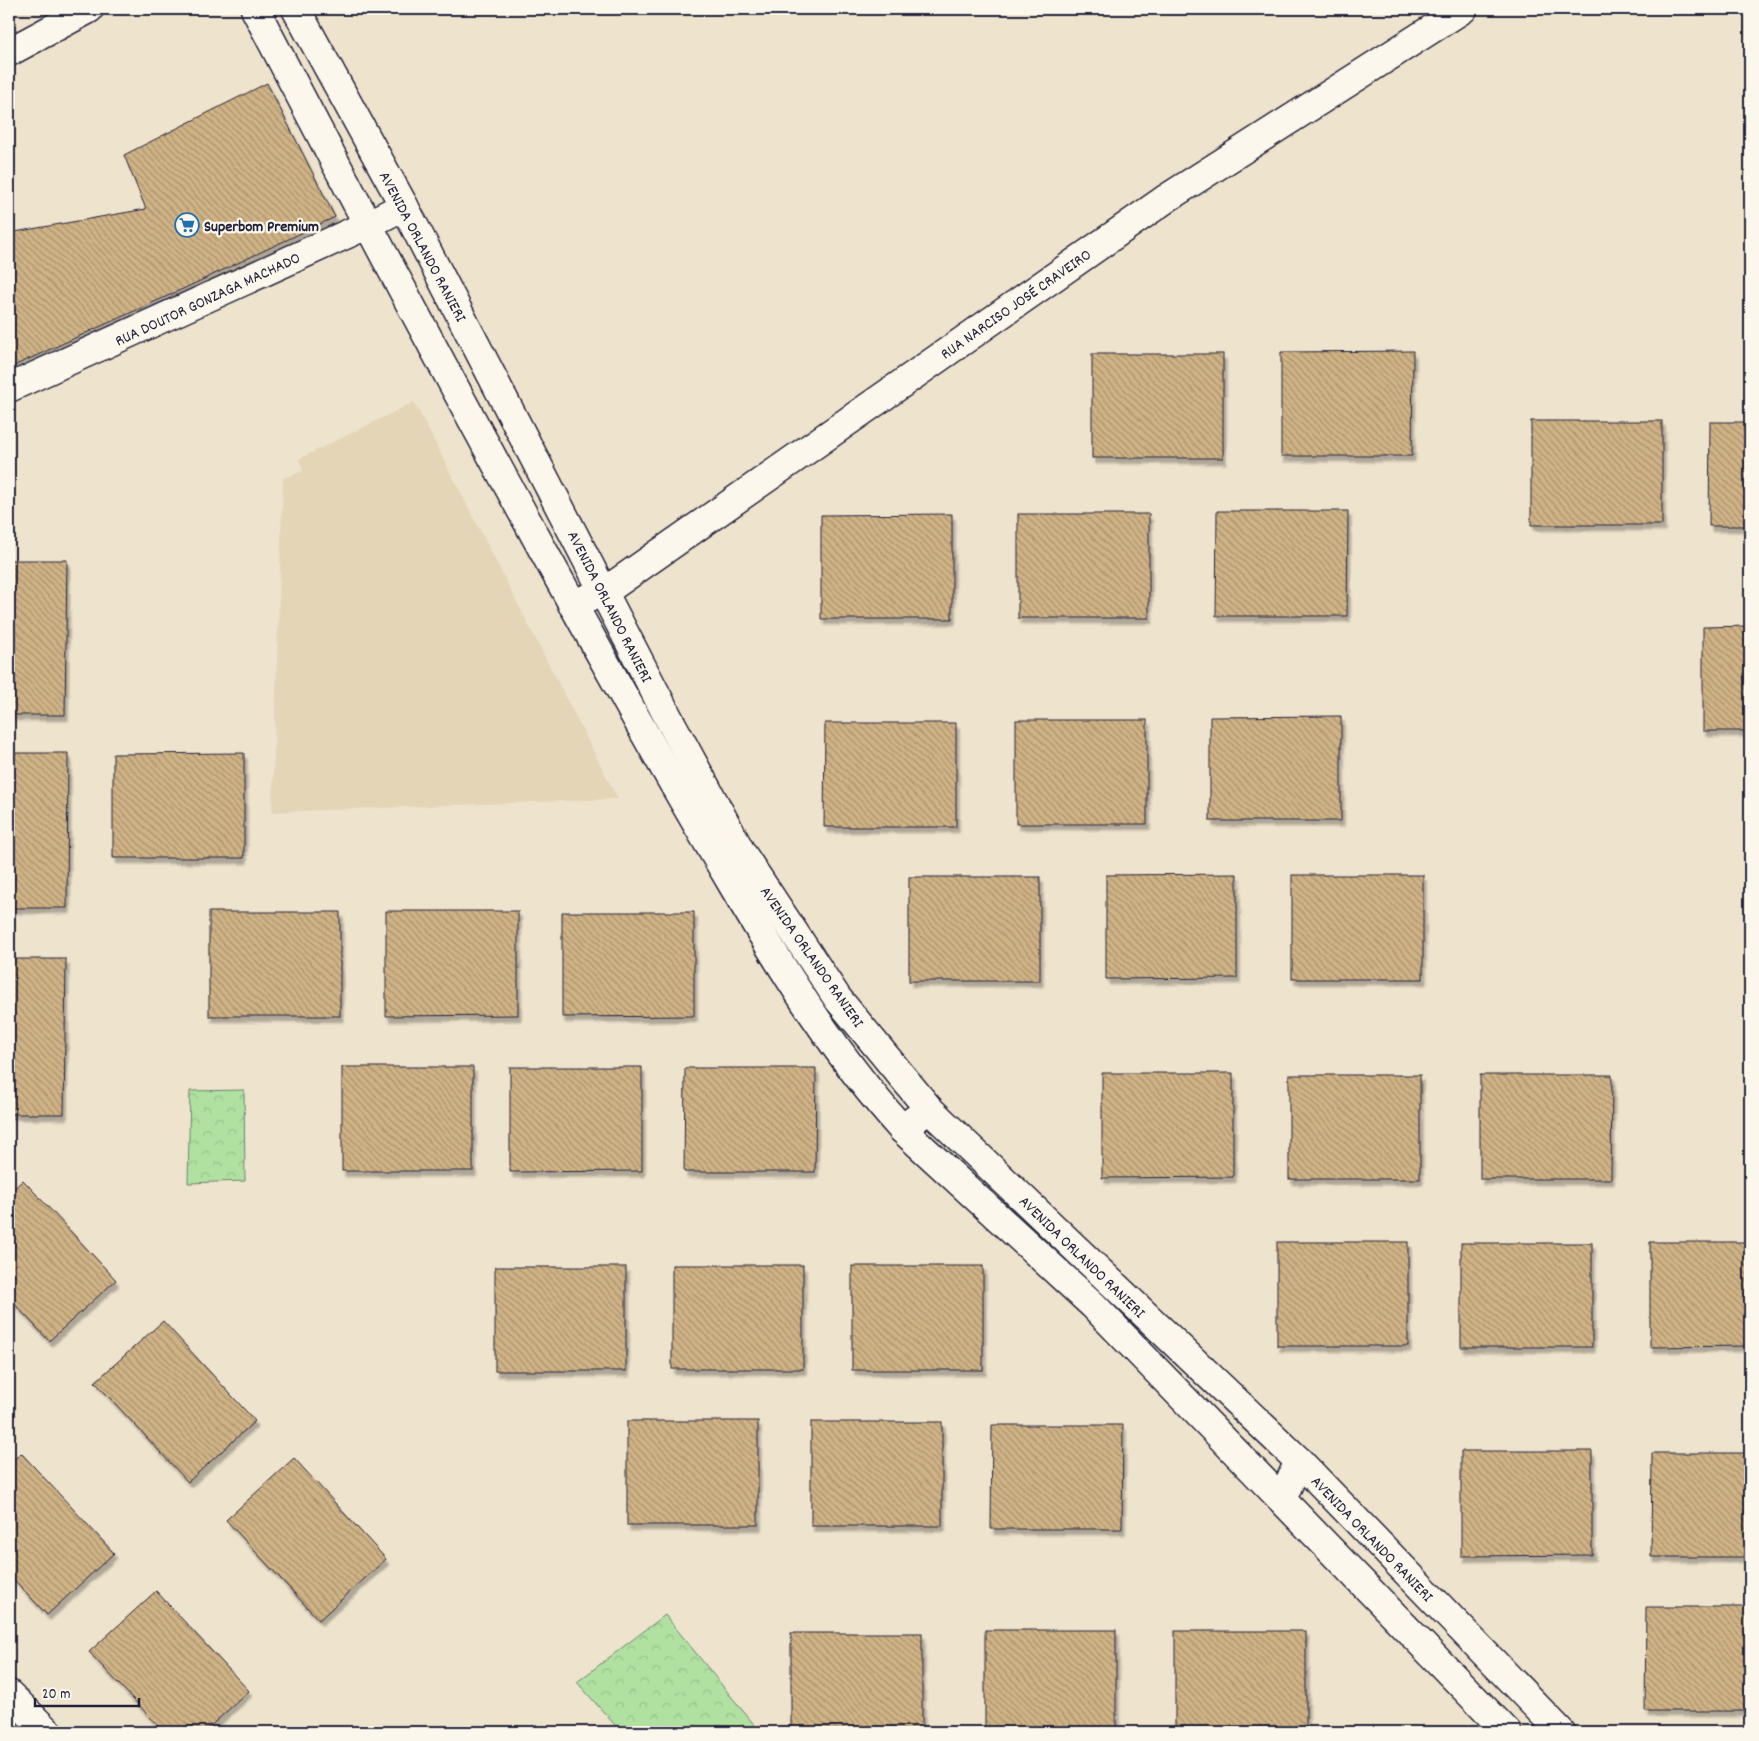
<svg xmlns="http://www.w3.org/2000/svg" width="1759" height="1741" font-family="Dekko,sans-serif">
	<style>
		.built { fill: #e5d5b7 }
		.park { fill: url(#park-crowns); stroke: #69826e }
		.building { fill: url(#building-back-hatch); stroke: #22223b; filter: url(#shadow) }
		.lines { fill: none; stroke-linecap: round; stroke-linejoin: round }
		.minor-casing { stroke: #22223b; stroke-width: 31 }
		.major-casing { stroke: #22223b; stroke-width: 31 }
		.minor { stroke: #fbf7ec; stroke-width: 28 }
		.major { stroke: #fbf7ec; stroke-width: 28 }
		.labels { text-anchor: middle; stroke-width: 4.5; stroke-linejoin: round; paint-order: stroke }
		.poi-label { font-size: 16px; font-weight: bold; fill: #22223b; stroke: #fbf7ec; text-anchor: start }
		.street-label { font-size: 16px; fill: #22223b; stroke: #fbf7ec }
	</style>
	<defs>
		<pattern id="park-crowns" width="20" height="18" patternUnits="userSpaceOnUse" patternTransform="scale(1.25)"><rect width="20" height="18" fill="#b0e1a1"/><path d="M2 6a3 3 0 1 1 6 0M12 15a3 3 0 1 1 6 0" fill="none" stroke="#97c18c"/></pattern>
		<pattern id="building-back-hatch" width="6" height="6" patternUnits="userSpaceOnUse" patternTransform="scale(1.25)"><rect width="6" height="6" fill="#d0b385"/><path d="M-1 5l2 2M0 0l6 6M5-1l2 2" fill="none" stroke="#a8916e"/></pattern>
		<filter id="shadow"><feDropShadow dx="3" dy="5.5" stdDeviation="1" flood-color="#0004"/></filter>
	</defs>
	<rect width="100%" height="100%" fill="#eee3cd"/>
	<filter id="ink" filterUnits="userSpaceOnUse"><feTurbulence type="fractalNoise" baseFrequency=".02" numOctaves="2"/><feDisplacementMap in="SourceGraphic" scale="10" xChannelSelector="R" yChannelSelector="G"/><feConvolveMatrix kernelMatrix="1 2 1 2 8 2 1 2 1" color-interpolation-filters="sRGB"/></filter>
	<g filter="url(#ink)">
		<path class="built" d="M414,402L618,799L272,812L283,478L303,471L299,459Z"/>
		<g class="park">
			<path d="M244,1090L245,1181L188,1183L190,1091Z"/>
			<path d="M665,1615L760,1732H621L577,1682Z"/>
		</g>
		<g class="building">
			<path d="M267,83L335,217L185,288L9,368V233L146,209L124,155Z"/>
			<path d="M1413,351L1412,456H1281V352Z"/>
			<rect x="1092" y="354" width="131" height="104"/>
			<rect x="1531" y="421" width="131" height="104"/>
			<path d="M1710,422H1750V526H1709Z"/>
			<path d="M1217,511H1348L1347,616H1216Z"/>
			<path d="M952,514V619H821V515Z"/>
			<rect x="1018" y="514" width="131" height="104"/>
			<path d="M9,560H67L65,715H9Z"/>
			<path d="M1750,626V731H1703V627Z"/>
			<path d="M1341,716V821H1210V717Z"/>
			<rect x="1016" y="720" width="131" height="104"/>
			<path d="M825,723H956V827H824Z"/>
			<path d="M9,753H68L67,908H9Z"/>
			<path d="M244,753V858H113V754Z"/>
			<path d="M1237,874V978L1106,979V875Z"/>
			<rect x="1292" y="875" width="131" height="104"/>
			<rect x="909" y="877" width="131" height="104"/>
			<path d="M386,911H518V1015L386,1016Z"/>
			<rect x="209" y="912" width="131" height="104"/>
			<path d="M562,912H694V1016L562,1017Z"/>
			<path d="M9,959H66L64,1114H9Z"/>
			<rect x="342" y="1067" width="131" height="104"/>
			<path d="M510,1067H642V1171L510,1172Z"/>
			<path d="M685,1068H816L815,1172H684Z"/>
			<path d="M1102,1073H1233V1177L1102,1178Z"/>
			<rect x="1289" y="1075" width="131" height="104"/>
			<path d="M1480,1075H1612L1611,1179H1480Z"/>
			<path d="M23,1180L116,1280L49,1341L9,1298V1193Z"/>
			<rect x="1277" y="1242" width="131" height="104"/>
			<path d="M1650,1242H1750V1346L1650,1347Z"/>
			<rect x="1461" y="1243" width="131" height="104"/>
			<rect x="672" y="1265" width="131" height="104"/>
			<rect x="852" y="1266" width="131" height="104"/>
			<rect x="495" y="1267" width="131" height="104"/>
			<path d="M163,1321L255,1421L188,1482L95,1382Z"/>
			<rect x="627" y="1421" width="131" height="104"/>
			<rect x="811" y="1422" width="131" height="104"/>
			<path d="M992,1425H1123L1122,1529H991Z"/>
			<path d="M1461,1451H1592V1555L1461,1556Z"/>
			<path d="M21,1453L114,1553L47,1615L9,1574V1464Z"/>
			<path d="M1652,1453H1750V1557H1651Z"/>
			<path d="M294,1458L386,1559L319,1620L226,1520Z"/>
			<path d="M156,1591L249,1691L204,1732H164L89,1652Z"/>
			<path d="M1646,1607H1750V1711H1645Z"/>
			<rect x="985" y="1630" width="131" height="102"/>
			<rect x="1175" y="1631" width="131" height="101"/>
			<rect x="791" y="1633" width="131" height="99"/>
		</g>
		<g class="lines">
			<g class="minor-casing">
				<g id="minor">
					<path d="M9,52L89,9"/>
					<path d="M9,388L367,225L404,206"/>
					<path d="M572,604L604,592L1167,198L1463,9"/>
					<path d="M902,1129L929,1109"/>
					<path d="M1282,1499L1299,1461"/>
					<path d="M9,1694L48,1732"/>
				</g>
			</g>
			<g class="major-casing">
				<g id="major">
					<path d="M255,9C374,238 495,466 621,691C658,758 696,823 735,889C784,972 836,1056 902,1129L1093,1305L1507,1732"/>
					<path d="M296,9L404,206L668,717L741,852L838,999L929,1109L1299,1461L1561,1732"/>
				</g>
			</g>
			<use href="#minor" class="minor"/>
			<use href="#major" class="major"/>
		</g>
	</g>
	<defs>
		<g id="supermarket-ring" transform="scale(1.25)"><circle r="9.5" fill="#fbf7ec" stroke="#1f6fb2" stroke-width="1.5"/><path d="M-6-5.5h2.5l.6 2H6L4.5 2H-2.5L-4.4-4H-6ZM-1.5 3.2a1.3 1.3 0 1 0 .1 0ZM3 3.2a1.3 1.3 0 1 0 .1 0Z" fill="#1f6fb2"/></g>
	</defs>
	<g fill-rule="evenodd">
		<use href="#supermarket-ring" x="187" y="225"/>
	</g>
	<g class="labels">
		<g class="poi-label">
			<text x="204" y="231">Superbom Premium</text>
		</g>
		<g class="street-label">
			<text transform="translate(424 246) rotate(62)" y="6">AVENIDA ORLANDO RANIERI</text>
			<text transform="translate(207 298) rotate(-25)" y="6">RUA DOUTOR GONZAGA MACHADO</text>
			<text transform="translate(1015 303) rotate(-35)" y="6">RUA NARCISO JOSÉ CRAVEIRO</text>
			<text transform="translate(611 606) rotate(63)" y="6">AVENIDA ORLANDO RANIERI</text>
			<text transform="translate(813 956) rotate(55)" y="6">AVENIDA ORLANDO RANIERI</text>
			<text transform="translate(1083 1256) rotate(44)" y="6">AVENIDA ORLANDO RANIERI</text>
			<text transform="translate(1373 1538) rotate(46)" y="6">AVENIDA ORLANDO RANIERI</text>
		</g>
	</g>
	<rect width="1759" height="1741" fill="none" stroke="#fbf7ec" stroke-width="30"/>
	<rect x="15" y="15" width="1729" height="1711" fill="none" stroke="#22223b" stroke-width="2" filter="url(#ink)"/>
	<path d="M35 1698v8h104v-8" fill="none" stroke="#22223b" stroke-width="2.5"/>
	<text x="42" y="1698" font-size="15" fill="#22223b" stroke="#fbf7ec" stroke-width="4" paint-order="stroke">20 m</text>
</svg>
